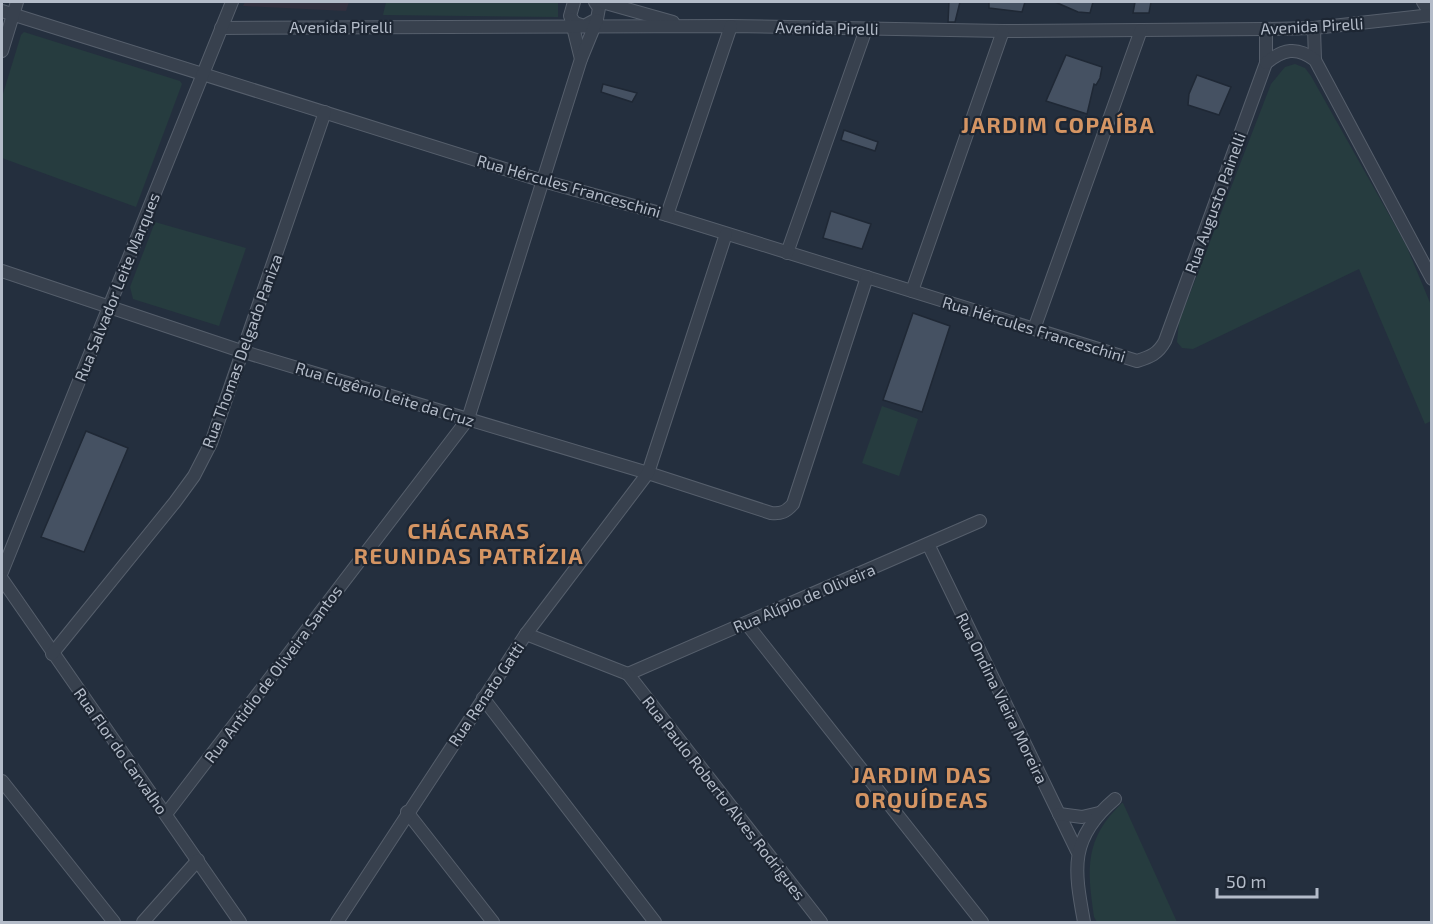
<svg xmlns="http://www.w3.org/2000/svg" width="1433" height="924" font-family="'Exo 2',sans-serif">
	<style>
		.medical { fill: #32303f }
		.green { fill: #263c3f }
		.building { fill: #455162; stroke: #1f2835; stroke-width: 1.5 }
		.lines { fill: none; stroke-linecap: round; stroke-linejoin: round }
		.minor-casing { stroke: #565f6c; stroke-width: 14 }
		.minor { stroke: #38414e; stroke-width: 12 }
		.labels { text-anchor: middle; stroke-width: 4.5; stroke-linejoin: round; paint-order: stroke }
		.street-label { font-size: 16px; fill: #b4bcc9; stroke: #1d2633 }
		.district-label { font-size: 22px; font-weight: bold; letter-spacing: 1.5px; fill: #d59563; stroke: #1d2633 }
	</style>
	<rect width="100%" height="100%" fill="#242f3e"/>
	<path class="medical" d="M245,2H349L346,11L243,6Z"/>
	<g class="green">
		<path d="M386,2H558V17L383,15Z"/>
		<path d="M24,32L180,81L182,84L136,207L2,158V97L21,35Z"/>
		<path d="M1295,64L1305,68L1311,76L1406,245L1431,305V421L1425,424L1359,269L1193,349L1182,348L1177,342L1179,322L1271,84L1285,67Z"/>
		<path d="M155,222L246,248L219,326L133,299L130,287Z"/>
		<path d="M882,406L918,419L899,476L862,463Z"/>
		<path d="M1122,803H1123L1177,922H1097L1094,917C1087,869 1084,839 1122,803Z"/>
	</g>
	<g class="building">
		<path d="M949,2H960L955,22H948Z"/>
		<path d="M989,2H1025L1022,12L989,8Z"/>
		<path d="M1055,2H1093L1090,13L1078,12Z"/>
		<path d="M1135,2H1151L1149,13H1133Z"/>
		<path d="M1066,55L1102,67L1100,78L1096,85L1094,84L1087,114L1046,101Z"/>
		<path d="M1197,75L1231,87L1219,115L1188,105L1189,94Z"/>
		<path d="M603,84L637,93L632,102L601,92Z"/>
		<path d="M844,130L878,142L875,151L841,140Z"/>
		<path d="M831,211L871,224L862,249L823,238Z"/>
		<path d="M913,313L950,326L922,412L883,400Z"/>
		<path d="M86,431L128,448L84,552L41,537Z"/>
	</g>
	<g class="lines">
		<g class="minor-casing">
			<g id="minor">
				<path d="M574,2L570,16L575,23L584,26L597,19L599,8L595,2"/>
				<path d="M602,2L673,22"/>
				<path d="M1423,2L1432,16"/>
				<path d="M2,11L543,181L667,215L1137,361C1150,357 1158,354 1165,341L1266,63V29"/>
				<path d="M571,19L581,59"/>
				<path d="M221,28L731,26L1003,31L1266,29L1314,28L1432,15"/>
				<path d="M1314,28L1315,60"/>
				<path d="M2,51L17,2"/>
				<path d="M1266,63C1283,49 1297,46 1315,60L1432,279"/>
				<path d="M667,215L731,26"/>
				<path d="M787,253L866,29"/>
				<path d="M2,271L244,352L648,473L771,513C781,514 786,512 793,504L867,277"/>
				<path d="M912,291L1003,31"/>
				<path d="M1034,329L1141,30"/>
				<path d="M928,544L1077,851"/>
				<path d="M2,572L232,2"/>
				<path d="M2,579L240,922"/>
				<path d="M746,623L982,922"/>
				<path d="M526,634L628,674"/>
				<path d="M52,654L175,502L194,476L211,443L325,112"/>
				<path d="M628,674L980,521"/>
				<path d="M628,674L821,922"/>
				<path d="M483,698L655,922"/>
				<path d="M2,781L114,922"/>
				<path d="M407,812L493,922"/>
				<path d="M166,814L468,419L581,59L597,20"/>
				<path d="M1059,814L1082,817L1099,813"/>
				<path d="M143,922L198,860"/>
				<path d="M337,922L526,634L648,473L726,234"/>
				<path d="M1084,922C1074,868 1069,838 1115,799"/>
			</g>
		</g>
		<use href="#minor" class="minor"/>
	</g>
	<g class="labels">
		<g class="street-label">
			<text transform="translate(1312 26) rotate(-3)" y="6">Avenida Pirelli</text>
			<text x="341" y="33">Avenida Pirelli</text>
			<text transform="translate(827 28) rotate(1)" y="6">Avenida Pirelli</text>
			<text transform="translate(569 186) rotate(16)" y="6">Rua Hércules Franceschini</text>
			<text transform="translate(1215 203) rotate(-70)" y="6">Rua Augusto Painelli</text>
			<text transform="translate(117 287) rotate(-68)" y="6">Rua Salvador Leite Marques</text>
			<text transform="translate(1034 329) rotate(17)" y="6">Rua Hércules Franceschini</text>
			<text transform="translate(242 351) rotate(-70)" y="6">Rua Thomas Delgado Paniza</text>
			<text transform="translate(385 394) rotate(17)" y="6">Rua Eugênio Leite da Cruz</text>
			<text transform="translate(804 598) rotate(-23)" y="6">Rua Alípio de Oliveira</text>
			<text transform="translate(273 674) rotate(-53)" y="6">Rua Antidio de Oliveira Santos</text>
			<text transform="translate(486 694) rotate(-56)" y="6">Rua Renato Gatti</text>
			<text transform="translate(1002 698) rotate(64)" y="6">Rua Ondina Vieira Moreira</text>
			<text transform="translate(121 751) rotate(55)" y="6">Rua Flor do Carvalho</text>
			<text transform="translate(724 798) rotate(52)" y="6">Rua Paulo Roberto Alves Rodrigues</text>
		</g>
		<g class="district-label">
			<text x="1058" y="133">JARDIM COPAÍBA</text>
			<text x="469" y="539">CHÁCARAS<tspan x="469" dy="25">REUNIDAS PATRÍZIA</tspan></text>
			<text x="922" y="783">JARDIM DAS<tspan x="922" dy="25">ORQUÍDEAS</tspan></text>
		</g>
	</g>
	<rect width="1433" height="924" fill="none" stroke="#b4bcc9" stroke-width="6"/>
	<path d="M1217 888v9h100v-9" fill="none" stroke="#b4bcc9" stroke-width="3"/>
	<text x="1226" y="888" font-size="18" fill="#b4bcc9" stroke="#1d2633" stroke-width="4.5" paint-order="stroke">50 m</text>
</svg>
